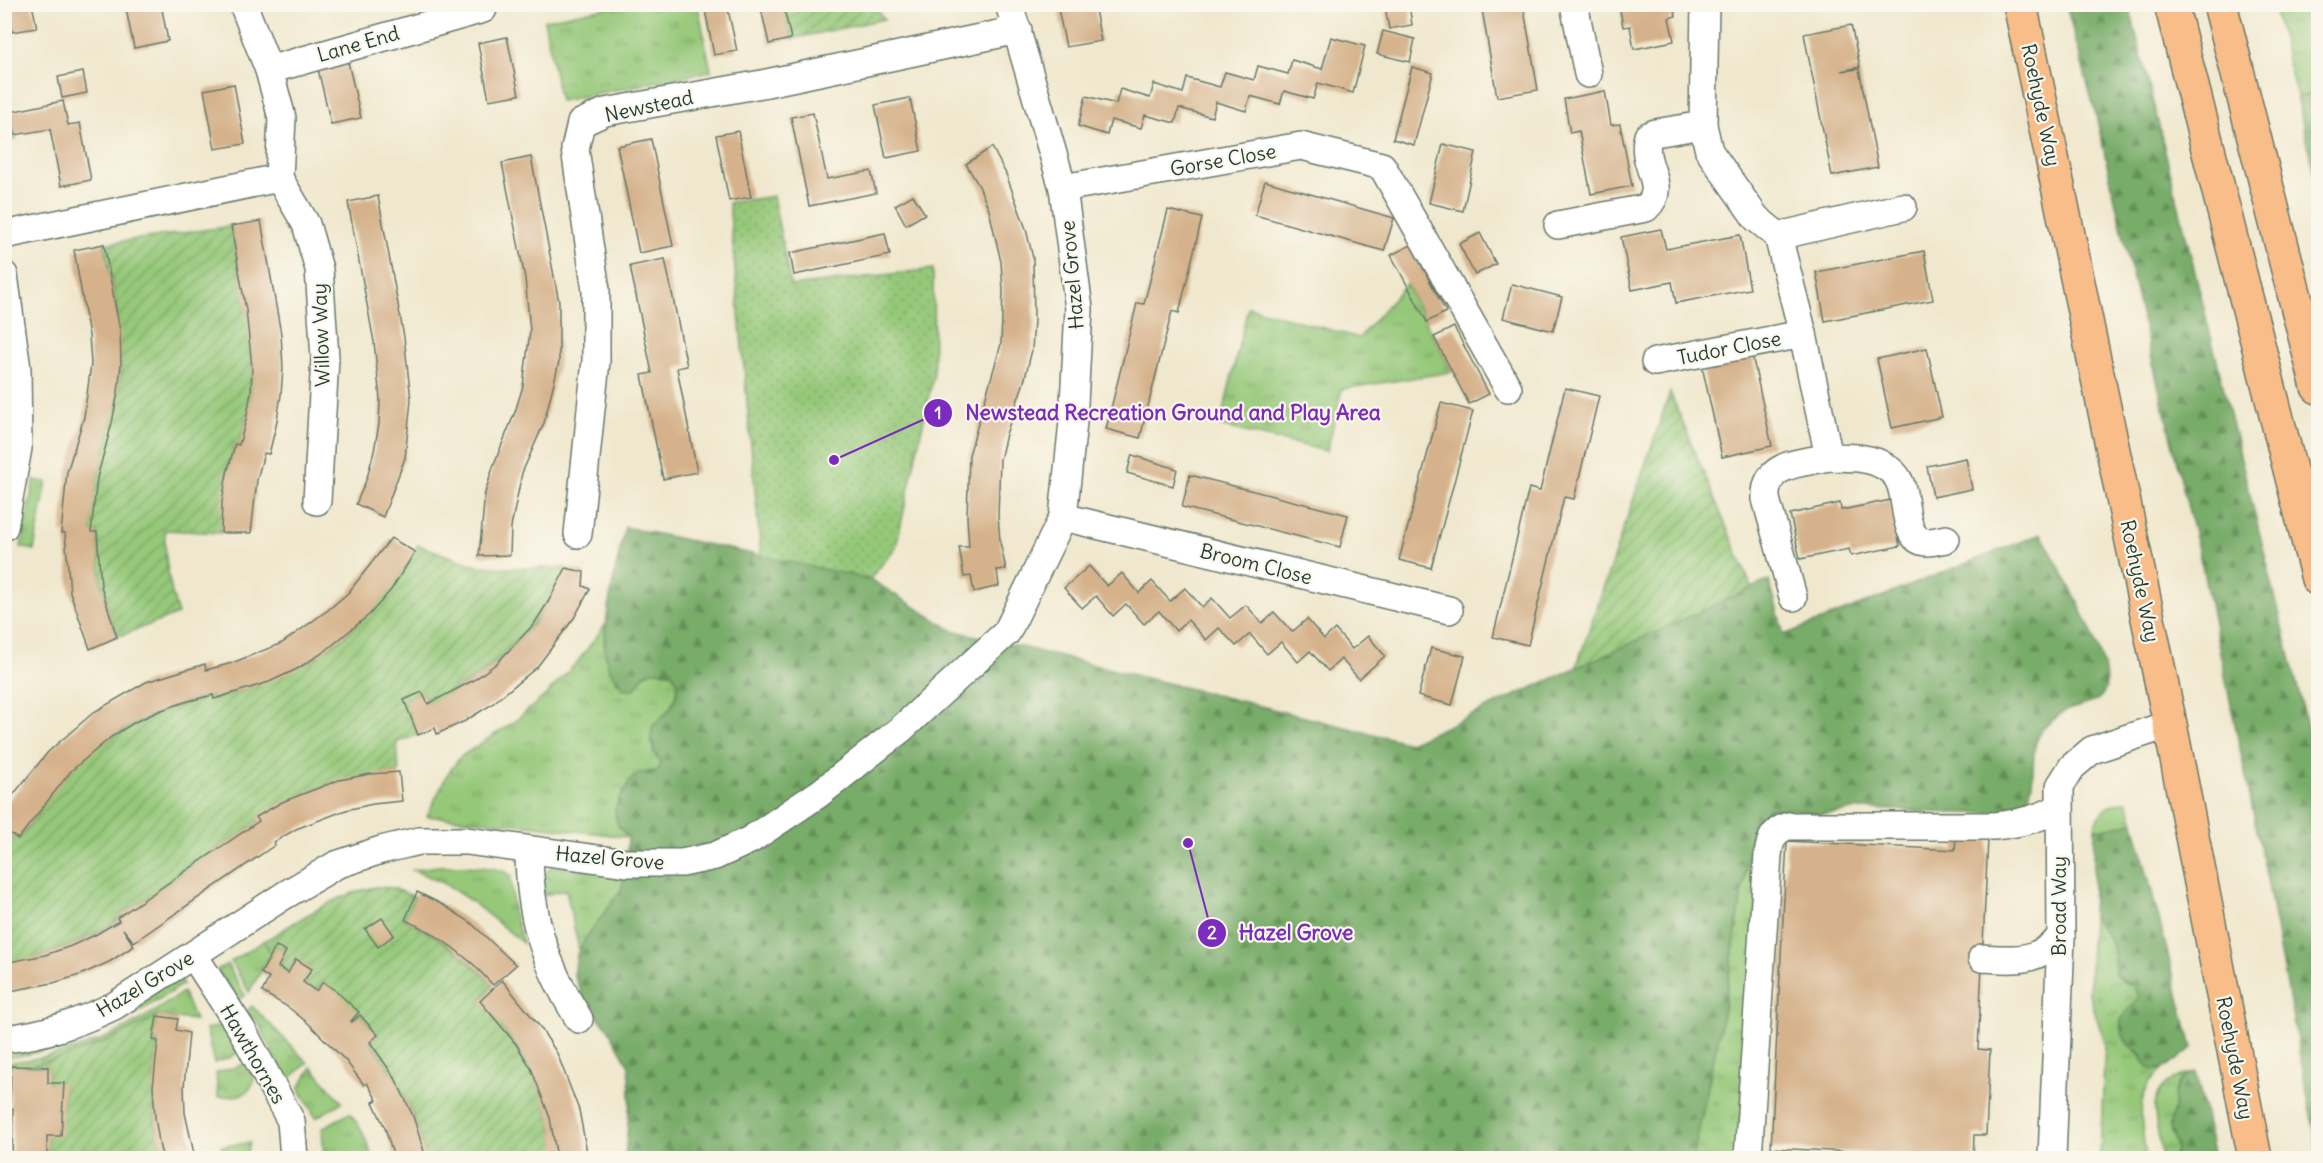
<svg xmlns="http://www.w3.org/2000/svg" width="2323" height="1163" font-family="Delius,sans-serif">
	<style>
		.grass { fill: url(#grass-tufts); stroke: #5a8256; stroke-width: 1.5 }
		.forest { fill: url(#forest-firs); stroke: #4c744e; stroke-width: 1.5 }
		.park { fill: url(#park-dots); stroke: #5a8256; stroke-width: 1.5 }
		.garden { fill: url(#garden-furrows); stroke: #5a8256; stroke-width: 1.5 }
		.building { fill: #d5b28b }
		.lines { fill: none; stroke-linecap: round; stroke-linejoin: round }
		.minor-casing { stroke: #68796a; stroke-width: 30 }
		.major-casing { stroke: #68796a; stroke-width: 36 }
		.highway-casing { stroke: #68796a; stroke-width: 36 }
		.minor { stroke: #fff; stroke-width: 27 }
		.major { stroke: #f8bd89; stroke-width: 33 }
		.highway { stroke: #f8bd89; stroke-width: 33 }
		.labels { text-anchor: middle; stroke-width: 4.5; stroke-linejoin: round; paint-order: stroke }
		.street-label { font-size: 20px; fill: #1f3d34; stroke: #fbf7ec }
		.leader { fill: none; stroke: #7b2cbf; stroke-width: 2 }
		.callout-dot { fill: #7b2cbf; stroke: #fbf7ec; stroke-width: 2 }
		.mark-label { font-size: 18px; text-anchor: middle; font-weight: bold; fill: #fff }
		.callout-label { font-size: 21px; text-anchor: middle; font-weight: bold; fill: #7b2cbf; stroke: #fbf7ec; stroke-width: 4.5; stroke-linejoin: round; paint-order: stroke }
	</style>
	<defs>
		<pattern id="grass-tufts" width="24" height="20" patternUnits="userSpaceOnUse" patternTransform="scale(1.5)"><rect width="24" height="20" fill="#95c879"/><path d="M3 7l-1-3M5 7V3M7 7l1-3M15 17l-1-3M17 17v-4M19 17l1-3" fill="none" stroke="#79a464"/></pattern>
		<pattern id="forest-firs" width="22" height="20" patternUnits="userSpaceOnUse" patternTransform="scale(1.5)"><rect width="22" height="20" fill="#78ac69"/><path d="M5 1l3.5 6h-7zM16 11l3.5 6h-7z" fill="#628d57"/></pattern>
		<pattern id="park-dots" width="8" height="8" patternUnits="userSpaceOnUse" patternTransform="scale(1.5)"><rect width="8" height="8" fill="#95c879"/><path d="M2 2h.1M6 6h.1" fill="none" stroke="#79a464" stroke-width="1.8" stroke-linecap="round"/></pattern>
		<pattern id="garden-furrows" width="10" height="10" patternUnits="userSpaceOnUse" patternTransform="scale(1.5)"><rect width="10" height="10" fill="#95c879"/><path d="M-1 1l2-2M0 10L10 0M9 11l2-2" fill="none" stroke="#79a464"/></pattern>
	</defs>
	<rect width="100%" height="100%" fill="#fbf7ec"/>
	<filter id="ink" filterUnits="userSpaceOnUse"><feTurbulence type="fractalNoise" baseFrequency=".0167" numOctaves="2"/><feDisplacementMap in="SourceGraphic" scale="12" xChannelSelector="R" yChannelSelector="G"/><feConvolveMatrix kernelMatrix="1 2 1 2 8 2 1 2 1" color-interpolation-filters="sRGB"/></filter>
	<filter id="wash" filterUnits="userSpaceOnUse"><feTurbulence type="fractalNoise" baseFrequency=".008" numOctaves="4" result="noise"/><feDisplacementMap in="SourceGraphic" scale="24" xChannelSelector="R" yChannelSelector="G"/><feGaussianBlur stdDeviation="1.35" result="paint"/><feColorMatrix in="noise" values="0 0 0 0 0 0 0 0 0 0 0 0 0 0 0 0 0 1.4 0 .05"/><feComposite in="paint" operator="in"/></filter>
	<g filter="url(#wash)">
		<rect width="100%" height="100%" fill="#f0e8ce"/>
		<g class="grass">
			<path d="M626,4L698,5L711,71L560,101L544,20Z"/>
			<path d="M2273,5H2318V93L2297,97Z"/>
			<path d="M4,97L8,104L16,139L9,140L5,130Z"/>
			<path d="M1406,284L1452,372L1342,389L1327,451L1220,426L1248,307L1359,338Z"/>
			<path d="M34,480L47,482L34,550L21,547Z"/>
			<path d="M606,624L604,645L641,676L654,669L670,672L678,681C676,703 670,710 654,725L653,752L660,761L659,770C652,773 645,772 639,774C629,777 618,801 615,811L628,837L527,825L427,816L447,775L460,757L514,722L548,693L579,660Z"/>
			<path d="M2127,801L2134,822C2122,824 2107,831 2095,828C2099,810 2110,803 2127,801Z"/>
			<path d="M1769,809H1792L1822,814H1791L1771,818L1762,830L1738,1158H1693L1723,1014L1753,824Z"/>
			<path d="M438,866C456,866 497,865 511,875L513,911L523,943L471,901L443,883L413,870Z"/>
			<path d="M552,866L626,873L621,890L579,950L566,890L543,895V876Z"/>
			<path d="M2092,916C2112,939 2114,943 2115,974L2122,981L2133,985L2140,998L2127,1042C2140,1053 2144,1071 2163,1069C2158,1074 2151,1080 2147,1087C2136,1106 2144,1138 2146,1158H2100L2105,1043L2089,995Z"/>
			<path d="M264,941L271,954L249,992L231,961Z"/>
			<path d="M227,964L245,995L238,1000L217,970Z"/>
			<path d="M179,978L183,984C123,1024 77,1049 5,1058L4,1052L48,1045L76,1036Z"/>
			<path d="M183,992L195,1020L157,1016L123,1035L82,1052L29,1066L5,1068L4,1063C78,1055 124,1034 183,992Z"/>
			<path d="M252,1006L308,1063L289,1079L276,1059L256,1019L246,1018L244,1014Z"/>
			<path d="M226,1025L239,1052L229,1058L214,1063L206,1029Z"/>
			<path d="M245,1064L254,1077C252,1098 235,1096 218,1097L216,1073Z"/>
			<path d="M312,1067L342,1102L316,1118L299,1088Z"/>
			<path d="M2188,1074C2173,1089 2178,1090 2174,1108C2173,1117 2168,1122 2170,1132C2173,1143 2180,1147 2172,1158H2161C2160,1122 2137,1086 2188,1074Z"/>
			<path d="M350,1113L362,1131L373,1158H324L322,1128Z"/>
			<path d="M250,1143L245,1158H223L221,1146Z"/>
		</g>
		<g class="forest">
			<path d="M2066,5H2129L2318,770V1152L2267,879L2203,570L2140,310L2095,111Z"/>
			<path d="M2318,93V192L2297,97Z"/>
			<path d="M625,527L870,579L952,630L1410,743L1769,580L1784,635L2041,534C2055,560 2118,667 2104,692C2097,706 2077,705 2064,712C2056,716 2049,723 2043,729C2025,751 2042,784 2022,806C2007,821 1890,808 1864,809C1850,809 1837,814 1823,814C1813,814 1802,810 1792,809C1784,809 1776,809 1769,809L1753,824L1723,1014L1693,1158H625L630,1101L629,1066L607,1027L585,1003L574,975L577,954L588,935L621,890L626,873L628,837L618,826L615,811L619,798L627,790L629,781L638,774L659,770L660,761C653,751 647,738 654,725C658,719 666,715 671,708C676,699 677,692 678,681L670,672C650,669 644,670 635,689H624C617,681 609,673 607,662C599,630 618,561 625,527Z"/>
			<path d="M2134,822L2192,1048C2183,1055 2168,1070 2156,1070C2147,1069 2144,1061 2140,1054C2136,1049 2129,1046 2126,1041C2113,1020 2125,1011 2140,998L2133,985L2122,981L2115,974C2114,943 2112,939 2092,916L2095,828C2107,831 2122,824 2134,822Z"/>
			<path d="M2196,1072L2214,1158H2172C2181,1146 2173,1143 2170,1132C2168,1124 2172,1117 2174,1109C2175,1105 2173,1099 2174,1095C2176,1083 2185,1074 2196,1072Z"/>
		</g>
		<path class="park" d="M773,196L791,286L933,269L934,373L896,547L870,579L761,556L729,203Z"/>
		<g class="garden">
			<path d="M783,5H874L884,19L791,39Z"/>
			<path d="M231,226C240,280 256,336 251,391C249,409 244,427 239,445L235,444L227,473L221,533L165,530C164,560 169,586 178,614L117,637L101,586L97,532H91C92,514 93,495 97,477C104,448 115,421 119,391C125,341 114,293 104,244Z"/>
			<path d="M1670,392L1752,588L1576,668L1578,662Z"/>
			<path d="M418,545L477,566L508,568H566C539,631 490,676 428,704L422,692L404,700L418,735L397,742L399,772C347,775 302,790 257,818L259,821L117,918L118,921C82,942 46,958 5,963L4,829L19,839C36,816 53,791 72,770C111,730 160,708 213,695L214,699C306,675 373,630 418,545Z"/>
			<path d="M376,887L393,888L415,897L405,920C439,936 467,957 493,985L480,1001C523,1049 550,1094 557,1158H426C417,1117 397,1075 370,1042L378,1035L360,1015L351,1021L336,991L323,982L316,991L303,982L311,968L296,959L288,973L278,967L286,951L276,946L271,954L264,941C299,921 335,894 376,887Z"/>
			<path d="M157,1016L153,1040L158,1041C151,1080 152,1121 163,1158H47V1136L63,1110L64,1084L48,1083V1067L30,1066C78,1054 113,1040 157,1016Z"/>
		</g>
		<g id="blocks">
			<g class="building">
				<path d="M7,4H32L37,28L12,32Z"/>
				<path d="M125,4H161L168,41L134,48Z"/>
				<path d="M760,4H783L791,39L769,44Z"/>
				<path d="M1057,4H1094L1101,41L1066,47Z"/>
				<path d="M1400,4H1409L1412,25L1389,29L1385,7Z"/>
				<path d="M1481,4H1523L1538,90L1497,97Z"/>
				<path d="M1619,4H1673L1676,16L1669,18L1674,41L1634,49L1630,26L1623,27Z"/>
				<path d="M1732,4H1748V6L1733,9Z"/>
				<path d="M704,5H727L737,51L714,55Z"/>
				<path d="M1851,25L1860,67L1841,71L1859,69L1878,167L1832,176L1804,34Z"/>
				<path d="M1383,31L1415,39L1410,62L1377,54Z"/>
				<path d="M507,37L519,95L489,100L478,43Z"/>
				<path d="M1331,37L1365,46L1353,93L1318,83L1313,99L1284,91L1280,104L1250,96L1246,111L1216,102L1212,117L1179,108L1175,123L1145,115L1141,128L1111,120L1107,135L1078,126L1086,96L1116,104L1120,89L1150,98L1154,84L1183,93L1187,78L1220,87L1225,72L1254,80L1258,66L1288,74L1292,60L1322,69Z"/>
				<path d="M348,62L361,118L331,124L318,69Z"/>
				<path d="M1412,67L1433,73L1414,145L1393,139Z"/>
				<path d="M83,72L87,93L62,98L58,77Z"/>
				<path d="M234,84L245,144L215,149L204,90Z"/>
				<path d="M1605,91L1611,125L1620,124L1632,186L1591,194L1579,131L1570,133L1564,99Z"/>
				<path d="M910,98L921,151L886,158L875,105Z"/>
				<path d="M63,101L68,125L80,123L91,180L61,186L50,129L15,135L10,112Z"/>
				<path d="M813,113L827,179L871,171L876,193L809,206L791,117Z"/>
				<path d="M738,131L751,197L729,201L716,135Z"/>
				<path d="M651,139L673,246L639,253L617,146Z"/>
				<path d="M1443,144L1476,152L1463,211L1429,203Z"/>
				<path d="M992,147L1006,174L1026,229L1033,258L1034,320L1032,350L1024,382L1006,434L1000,460L998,515L1000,542L1006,569L997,570L999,586L974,592L971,576L964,577L959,547H969L967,517L969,455L1001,344L1003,290L1001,262L989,210L979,186L966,164Z"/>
				<path d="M531,157L559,302V362L544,423L522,473L511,527L510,555L479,556L485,493L494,464L515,412L523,386L530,331L525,278L502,163Z"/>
				<path d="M1265,181L1394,218L1384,251L1255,215Z"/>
				<path d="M913,195L925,214L906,225L895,205Z"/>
				<path d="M378,196L404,337L411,400L405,458L383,517L356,504L367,478L374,451L379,424L380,399L374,342L348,202Z"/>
				<path d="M1168,210L1202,218L1179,313L1172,311L1140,438L1106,429L1137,303L1144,304Z"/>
				<path d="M261,221L281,334L283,368L281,395L276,426L269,454L264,453L257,480L251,533H221L222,502L227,473L235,444L239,445L246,420L251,392L252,367L246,310L231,226Z"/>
				<path d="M1661,229L1666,249L1740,235L1750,289L1676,303L1672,282L1632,290L1621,237Z"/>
				<path d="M885,233L890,255L794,275L790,253Z"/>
				<path d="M1480,233L1496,264L1475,275L1459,244Z"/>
				<path d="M104,244L120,331L121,364L118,392L112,423L97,478L91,532H97L101,586L117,637L90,649L70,592L65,533H61L67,472L84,417L91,364L89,335L74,250Z"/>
				<path d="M1411,245L1446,312L1427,322L1391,255Z"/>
				<path d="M1924,251L1933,300L1825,321L1816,272Z"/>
				<path d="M665,259L687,366L677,368L697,472L663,479L642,375L652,373L630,266Z"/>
				<path d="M1512,284L1562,297L1553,331L1503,318Z"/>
				<path d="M1454,327L1489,394L1469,404L1434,337Z"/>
				<path d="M1927,348L1942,417L1892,428L1877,359Z"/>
				<path d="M1752,355L1772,446L1722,457L1702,366Z"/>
				<path d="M1565,388L1599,396L1574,499L1564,497L1528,645L1493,637L1529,488L1540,491Z"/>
				<path d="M1441,403L1473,411L1431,568L1399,560Z"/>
				<path d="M1132,455L1177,469L1173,486L1127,473Z"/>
				<path d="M1966,458L1972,489L1933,497L1927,466Z"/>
				<path d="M1190,475L1348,515L1340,547L1182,507Z"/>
				<path d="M1891,500L1900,546L1851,556L1849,549L1800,559L1790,514L1840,503L1841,510Z"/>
				<path d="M391,538L415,552L391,590L370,614L324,652L297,669L269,682L214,699L213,695L185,702L159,711L135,722L111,737L71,771L18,839L4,829V806L48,752L94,712L146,682L205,664L206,670L232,663L282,643L328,610L348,593Z"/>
				<path d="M1089,566L1107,586L1122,573L1139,593L1152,581L1170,601L1185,588L1202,607L1212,598L1230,618L1246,605L1262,623L1274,612L1292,632L1307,619L1324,639L1335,629L1352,649L1368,636L1385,656L1359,679L1341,659L1328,671L1310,651L1298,662L1281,642L1267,654L1250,634L1236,646L1219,628L1206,640L1188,620L1176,631L1159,611L1144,624L1126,604L1113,616L1096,596L1082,608L1064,588Z"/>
				<path d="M566,568L584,572L583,586L590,589L574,618L537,667L491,705L465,721L437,734L435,728L418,735L404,700L422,692L428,704L474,680L497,663L534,624L548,602Z"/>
				<path d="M1431,648L1465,656L1452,705L1418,696Z"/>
				<path d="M399,772L402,801L373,804L346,810L296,829L274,842L275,845L134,942L123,929L134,946L109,962L80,975L53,983L4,992V963L45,955L71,946L95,935L119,921L117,918L259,821L256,817L282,802L339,780L370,774Z"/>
				<path d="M1956,837L1988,839L1978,1049L1990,1050L1986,1135H1974L1973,1158L1771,1148L1787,841L1955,850Z"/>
				<path d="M417,892L445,906L470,922L516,965L493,985L473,964L452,947L430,932L405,920Z"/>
				<path d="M382,918L394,935L378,947L365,929Z"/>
				<path d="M276,946L286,951L278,967L288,973L296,959L312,969L303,982L316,991L323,982L336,991L359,1012L351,1021L352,1022L360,1015L378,1035L370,1042L395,1078L413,1116L426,1158H394L385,1128L373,1102L377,1100L367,1083L364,1085L346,1061L309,1024L288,1007L262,992L269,978L261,973Z"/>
				<path d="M502,980L540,1027L557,1053L579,1110L588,1158H557L550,1118L531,1068L516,1044L480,1001Z"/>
				<path d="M157,1016L178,1019L176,1030L189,1033L184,1087L185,1113L195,1158H163L160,1148L155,1117L153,1087L158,1041L153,1040Z"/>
				<path d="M11,1066L48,1067V1083H64L61,1136H47V1158H12L13,1109H10Z"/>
			</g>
		</g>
	</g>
	<g filter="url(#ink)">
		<use href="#blocks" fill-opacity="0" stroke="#68796a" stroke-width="1.5"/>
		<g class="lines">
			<g class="minor-casing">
				<g id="minor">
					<path d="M243,4L269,70L282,118L279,178L306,224L319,269L325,358L317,501"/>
					<path d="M1574,4L1588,74"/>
					<path d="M1705,4L1703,125L1709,151L1756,218L1778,236L1803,334L1829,457C1846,458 1869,456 1884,466C1889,469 1896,474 1898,479C1909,496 1901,541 1927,542C1933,542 1940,540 1946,539"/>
					<path d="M269,70L483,9"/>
					<path d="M1063,188L1301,146L1382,166L1508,388"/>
					<path d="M1558,225L1646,208C1670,186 1639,165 1648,136L1655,133L1703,125"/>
					<path d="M4,235L279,178"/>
					<path d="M1778,236L1903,207"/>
					<path d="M4,275L17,369L18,448L4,527"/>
					<path d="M1655,362L1803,334"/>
					<path d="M1063,517L1449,610"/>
					<path d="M578,534L596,361V290L575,149L581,123L605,112L762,84L1018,30"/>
					<path d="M1793,597L1766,499C1764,462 1800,464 1829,457"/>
					<path d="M529,850C529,915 544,964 579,1019"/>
					<path d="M194,956L242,1030L291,1121L294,1158"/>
					<path d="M1982,958C2016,960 2036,963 2061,937"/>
					<path d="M4,1039C44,1035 78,1023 114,1006L285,895L336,865L381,850L419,841H467L627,863H682L715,856L750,840L820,793L900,730L1007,632L1063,517L1073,422L1079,309L1063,188L1009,4"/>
					<path d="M1748,1158L1768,855C1770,840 1773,831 1788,826H1994C2018,824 2038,819 2059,808"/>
					<path d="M2052,1158L2061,937L2060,786L2072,767L2092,750L2170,724"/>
				</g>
			</g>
			<g class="major-casing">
				<path id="major" d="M2020,4L2170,724L2255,1158"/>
			</g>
			<g class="highway-casing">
				<g id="highway">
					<path d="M2171,4L2318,579"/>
					<path d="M2220,4L2318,387"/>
				</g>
			</g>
			<use href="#minor" class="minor"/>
			<use href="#major" class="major"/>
			<use href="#highway" class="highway"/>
		</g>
	</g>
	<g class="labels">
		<g class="street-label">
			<text transform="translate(358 44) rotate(-16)" y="7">Lane End</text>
			<text transform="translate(2041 105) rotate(78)" y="7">Roehyde Way</text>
			<text transform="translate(649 106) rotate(-12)" y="7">Newstead</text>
			<text transform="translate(1223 160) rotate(-10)" y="7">Gorse Close</text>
			<text transform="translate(1072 275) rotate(-95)" y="7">Hazel Grove</text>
			<text transform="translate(321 335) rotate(-92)" y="7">Willow Way</text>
			<text transform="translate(1729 348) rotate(-11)" y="7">Tudor Close</text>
			<text transform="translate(1256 564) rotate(14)" y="7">Broom Close</text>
			<text transform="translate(2140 581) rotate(78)" y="7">Roehyde Way</text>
			<text transform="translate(610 858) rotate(5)" y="7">Hazel Grove</text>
			<text transform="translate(2059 906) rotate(-90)" y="7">Broad Way</text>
			<text transform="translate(145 984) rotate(-31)" y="7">Hazel Grove</text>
			<text transform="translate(253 1054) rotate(60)" y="7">Hawthornes</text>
			<text transform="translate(2235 1058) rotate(79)" y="7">Roehyde Way</text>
		</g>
	</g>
	<path class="leader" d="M834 460L938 413M1188 843L1212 933"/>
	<g class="callout-dot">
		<circle cx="834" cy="460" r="6"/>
		<circle cx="1188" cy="843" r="6"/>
		<circle cx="938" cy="413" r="15"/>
		<circle cx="1212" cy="933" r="15"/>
	</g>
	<g class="mark-label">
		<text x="938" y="419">1</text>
		<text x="1212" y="939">2</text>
	</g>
	<g class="callout-label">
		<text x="1173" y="420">Newstead Recreation Ground and Play Area</text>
		<text x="1296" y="940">Hazel Grove</text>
	</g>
	<rect width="2323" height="1163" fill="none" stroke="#fbf7ec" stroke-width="24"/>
</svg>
